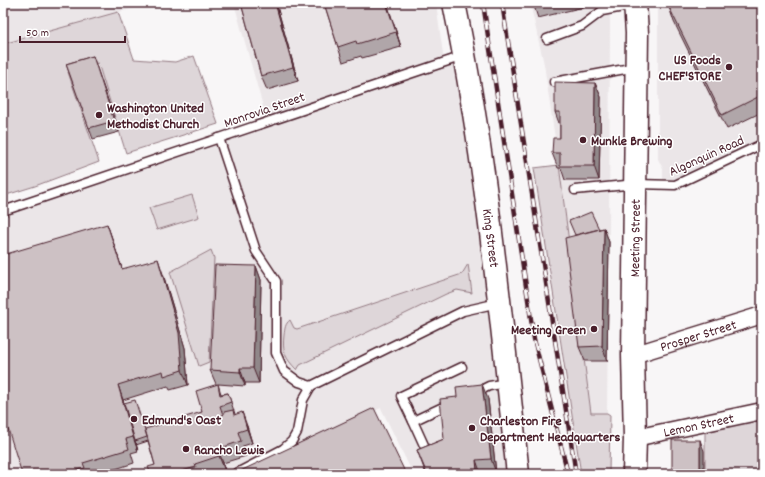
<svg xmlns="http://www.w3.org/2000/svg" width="765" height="477" font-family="Dekko,sans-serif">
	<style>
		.built { fill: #ebe6e8 }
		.green { fill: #ded6d9; stroke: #947a82 }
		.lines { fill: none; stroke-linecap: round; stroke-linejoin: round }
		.service-casing { stroke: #4a1f2b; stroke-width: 11 }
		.minor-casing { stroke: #4a1f2b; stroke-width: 19 }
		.primary-casing { stroke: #4a1f2b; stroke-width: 25 }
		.service { stroke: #fff; stroke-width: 8 }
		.minor { stroke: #fff; stroke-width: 16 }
		.primary { stroke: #fff; stroke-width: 22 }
		.rail-casing { stroke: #4a1f2b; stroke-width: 4.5 }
		.rail { stroke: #fff; stroke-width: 3; stroke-dasharray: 9; stroke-linecap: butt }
		.wall { fill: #b0a6a9; stroke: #4a1f2b }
		.shaded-wall { fill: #908789; stroke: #4a1f2b }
		.building { fill: #cdc1c4; stroke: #4a1f2b }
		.poi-dot { fill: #4a1f2b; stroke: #fff; stroke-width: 1.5 }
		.labels { text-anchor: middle; stroke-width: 3; stroke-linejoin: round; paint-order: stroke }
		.poi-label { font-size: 14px; font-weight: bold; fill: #4a1f2b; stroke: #fff; text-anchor: start }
		.street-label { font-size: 14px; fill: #4a1f2b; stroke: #fff }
	</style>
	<rect width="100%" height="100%" fill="#f8f6f7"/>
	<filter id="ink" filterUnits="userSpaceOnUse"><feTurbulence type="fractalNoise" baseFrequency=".025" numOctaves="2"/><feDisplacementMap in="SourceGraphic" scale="8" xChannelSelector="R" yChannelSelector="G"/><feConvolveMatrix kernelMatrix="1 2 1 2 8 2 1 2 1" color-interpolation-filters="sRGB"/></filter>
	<g filter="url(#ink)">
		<g class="built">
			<path d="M3,3H152L3,44Z"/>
			<path d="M234,3H436L444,62L465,55L516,474H413L381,408L236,474H3V211L267,121Z"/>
			<path d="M530,3H609L610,21L609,239L607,413H591L563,193L544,64Z"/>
			<path d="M658,3H762V144L675,185H663V169L658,159Z"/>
		</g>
		<g class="green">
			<path d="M118,12L134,59L175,62L194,56L218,124L126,153L98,63L68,72L99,162L35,186L3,196V44Z"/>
			<path d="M559,165L591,413H607L610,415L609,474H581L534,168Z"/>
			<path d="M192,195L199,217L157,230L149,208Z"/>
			<path d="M211,250L214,258L209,362L199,366L170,272Z"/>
			<path d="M468,264L472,293L457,290L446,294L300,365L297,370C285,358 282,352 284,335C285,328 285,324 290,320L294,328L297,329L462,274Z"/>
			<path d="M762,419V474H705V432Z"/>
		</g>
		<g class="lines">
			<g class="service-casing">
				<g id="service">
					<path d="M547,39L582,26L602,11L634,5"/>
					<path d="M554,82L636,67"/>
					<path d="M219,138L256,251L276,281V353L284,371L299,382L311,386L463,311L498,303"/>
					<path d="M575,190L636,184L675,185L762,144"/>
					<path d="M3,211L463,56"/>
					<path d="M475,393L489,386L507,383"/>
					<path d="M449,404L413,421L401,396L462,367"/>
					<path d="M413,421L428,454"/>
					<path d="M235,474L283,449L292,441L297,432L303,400L311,386"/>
				</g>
			</g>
			<g class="minor-casing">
				<g id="minor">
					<path id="s1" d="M633,355L762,315"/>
					<path id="s2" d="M635,438L762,411"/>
				</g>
			</g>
			<g class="primary-casing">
				<g id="primary">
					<path id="s3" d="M454,3C486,158 501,317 518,474"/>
					<path id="s4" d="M634,474L635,438L633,355L637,33L635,3"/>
				</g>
			</g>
			<use href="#service" class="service"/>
			<use href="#minor" class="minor"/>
			<use href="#primary" class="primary"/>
			<g class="rail-casing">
				<g id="rail">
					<path d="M483,3L534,339L568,474"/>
					<path d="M502,3L576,474"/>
				</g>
			</g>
			<use href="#rail" class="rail"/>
		</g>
		<g class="wall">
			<path d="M241,3H276L298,81L267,90L261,76Z"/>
			<path d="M324,3H387L401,47L362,58L361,56L343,62L338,47Z"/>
			<path d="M533,3H600L538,18Z"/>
			<path d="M762,3V112L727,129L674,22L669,7Z"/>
			<path d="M3,19L6,39H3Z"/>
			<path d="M93,56L119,132L93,139L66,64Z"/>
			<path d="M595,83L601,97L599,180H565L561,168H558L552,153L560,138V126L555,112Z"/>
			<path d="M107,224L122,269L163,274L185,348L188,385L170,390L168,386L123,400L124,403L147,437L202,412L216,384L210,370L256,266L261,280L259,383H245V386L218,384L221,394L228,393L235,414L247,426L252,443L243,446L246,456L223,463L225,471L214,474H151L155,465L148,441L136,445V443L138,451L131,453L134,463L100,474H22Z"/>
			<path d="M604,228L609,242L607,361H585L579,347L599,229Z"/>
			<path d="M488,399L496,473L489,474H426L417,450L444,439Z"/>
		</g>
		<g class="shaded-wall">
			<path d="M275,3H276L298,81L293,67Z"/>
			<path d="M386,3H387L401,47L396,32Z"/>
			<path d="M3,19L6,39L3,29Z"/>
			<path d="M595,83L601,97L599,180L594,166Z"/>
			<path d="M107,224L112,238L127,284Z"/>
			<path d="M604,228L609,242L607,361L602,346Z"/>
			<path d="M158,259L163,274L185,348L188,385L182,370Z"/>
			<path d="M256,266L261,280L259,383L253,368Z"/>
			<path d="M240,368L245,383V386L240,372Z"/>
			<path d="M482,384L488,399L496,473L491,459Z"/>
			<path d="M118,385L123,400L138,451L133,437Z"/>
			<path d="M242,412L247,426L252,443L247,429Z"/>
			<path d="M700,440L704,451V474H700Z"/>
			<path d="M218,449L223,463L225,471L219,456Z"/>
			<path d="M476,460L481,474H478L477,471Z"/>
		</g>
		<g class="building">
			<path d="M241,3H275L293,67L261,76Z"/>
			<path d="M324,3H386L396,32L357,44L356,41L338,47Z"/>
			<path d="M533,3H549L534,7Z"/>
			<path d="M678,3H762V95L722,115L669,7Z"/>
			<path d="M93,56L114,121L89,128L66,64Z"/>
			<path d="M555,82L595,83L594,166H560V153H552L553,138H560V112H555Z"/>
			<path d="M591,212L599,229L575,235L569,221Z"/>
			<path d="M107,224L122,269L158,259L179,333L182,370L164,376L163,371L118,385L133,437L126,439L129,449L83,463L85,468L63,474H22L3,413V255Z"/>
			<path d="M604,228L602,346L579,347L565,238Z"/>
			<path d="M215,265L256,266L253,368H240V372L210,370Z"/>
			<path d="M218,384L220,395L228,393L231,402L220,406L223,415L224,414V412L233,410L234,415L242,412L247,429L238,432L241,441L218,449L219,456L195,464L196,467L171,474H151L148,467L155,465L145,429L202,412L196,391Z"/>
			<path d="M482,384L491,459L476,460L477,471L471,474H427L417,450L444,439L440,399L457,397L456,387Z"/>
			<path d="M135,400L147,437L135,441L124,403Z"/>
			<path d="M374,408L406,474H234Z"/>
			<rect x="672" y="440" width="28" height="34"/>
		</g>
	</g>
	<g class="poi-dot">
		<circle cx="729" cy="67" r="4"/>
		<circle cx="99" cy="115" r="4"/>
		<circle cx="583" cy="140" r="4"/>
		<circle cx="594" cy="329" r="4"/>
		<circle cx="134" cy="419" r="4"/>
		<circle cx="472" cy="428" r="4"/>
		<circle cx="186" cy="449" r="4"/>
	</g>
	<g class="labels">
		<g class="poi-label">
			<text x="721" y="64" text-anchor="end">US Foods<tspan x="721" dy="16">CHEF'STORE</tspan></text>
			<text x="107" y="112">Washington United<tspan x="107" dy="16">Methodist Church</tspan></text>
			<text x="591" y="145">Munkle Brewing</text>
			<text x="586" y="334" text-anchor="end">Meeting Green</text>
			<text x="142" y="424">Edmund's Oast</text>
			<text x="480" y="425">Charleston Fire<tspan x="480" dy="16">Department Headquarters</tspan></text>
			<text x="194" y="454">Rancho Lewis</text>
		</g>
		<g class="street-label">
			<text transform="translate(264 109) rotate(-19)" y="5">Monrovia Street</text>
			<text transform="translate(706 155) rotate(-24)" y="5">Algonquin Road</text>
			<text dy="5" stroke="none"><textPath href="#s3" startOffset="238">King Street</textPath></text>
			<text dy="5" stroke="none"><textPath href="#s4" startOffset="236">Meeting Street</textPath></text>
			<text dy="5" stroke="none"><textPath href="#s1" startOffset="68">Prosper Street</textPath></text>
			<text dy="5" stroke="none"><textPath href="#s2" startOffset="65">Lemon Street</textPath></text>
		</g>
	</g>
	<rect width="765" height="477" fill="none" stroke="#fff" stroke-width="16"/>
	<rect x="8" y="8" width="749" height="461" fill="none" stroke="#4a1f2b" stroke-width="1.5" filter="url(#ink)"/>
	<path d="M20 36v6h105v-6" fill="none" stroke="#4a1f2b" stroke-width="2"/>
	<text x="26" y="36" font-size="12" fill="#4a1f2b" stroke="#ffffff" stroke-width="3" paint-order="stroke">50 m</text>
</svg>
